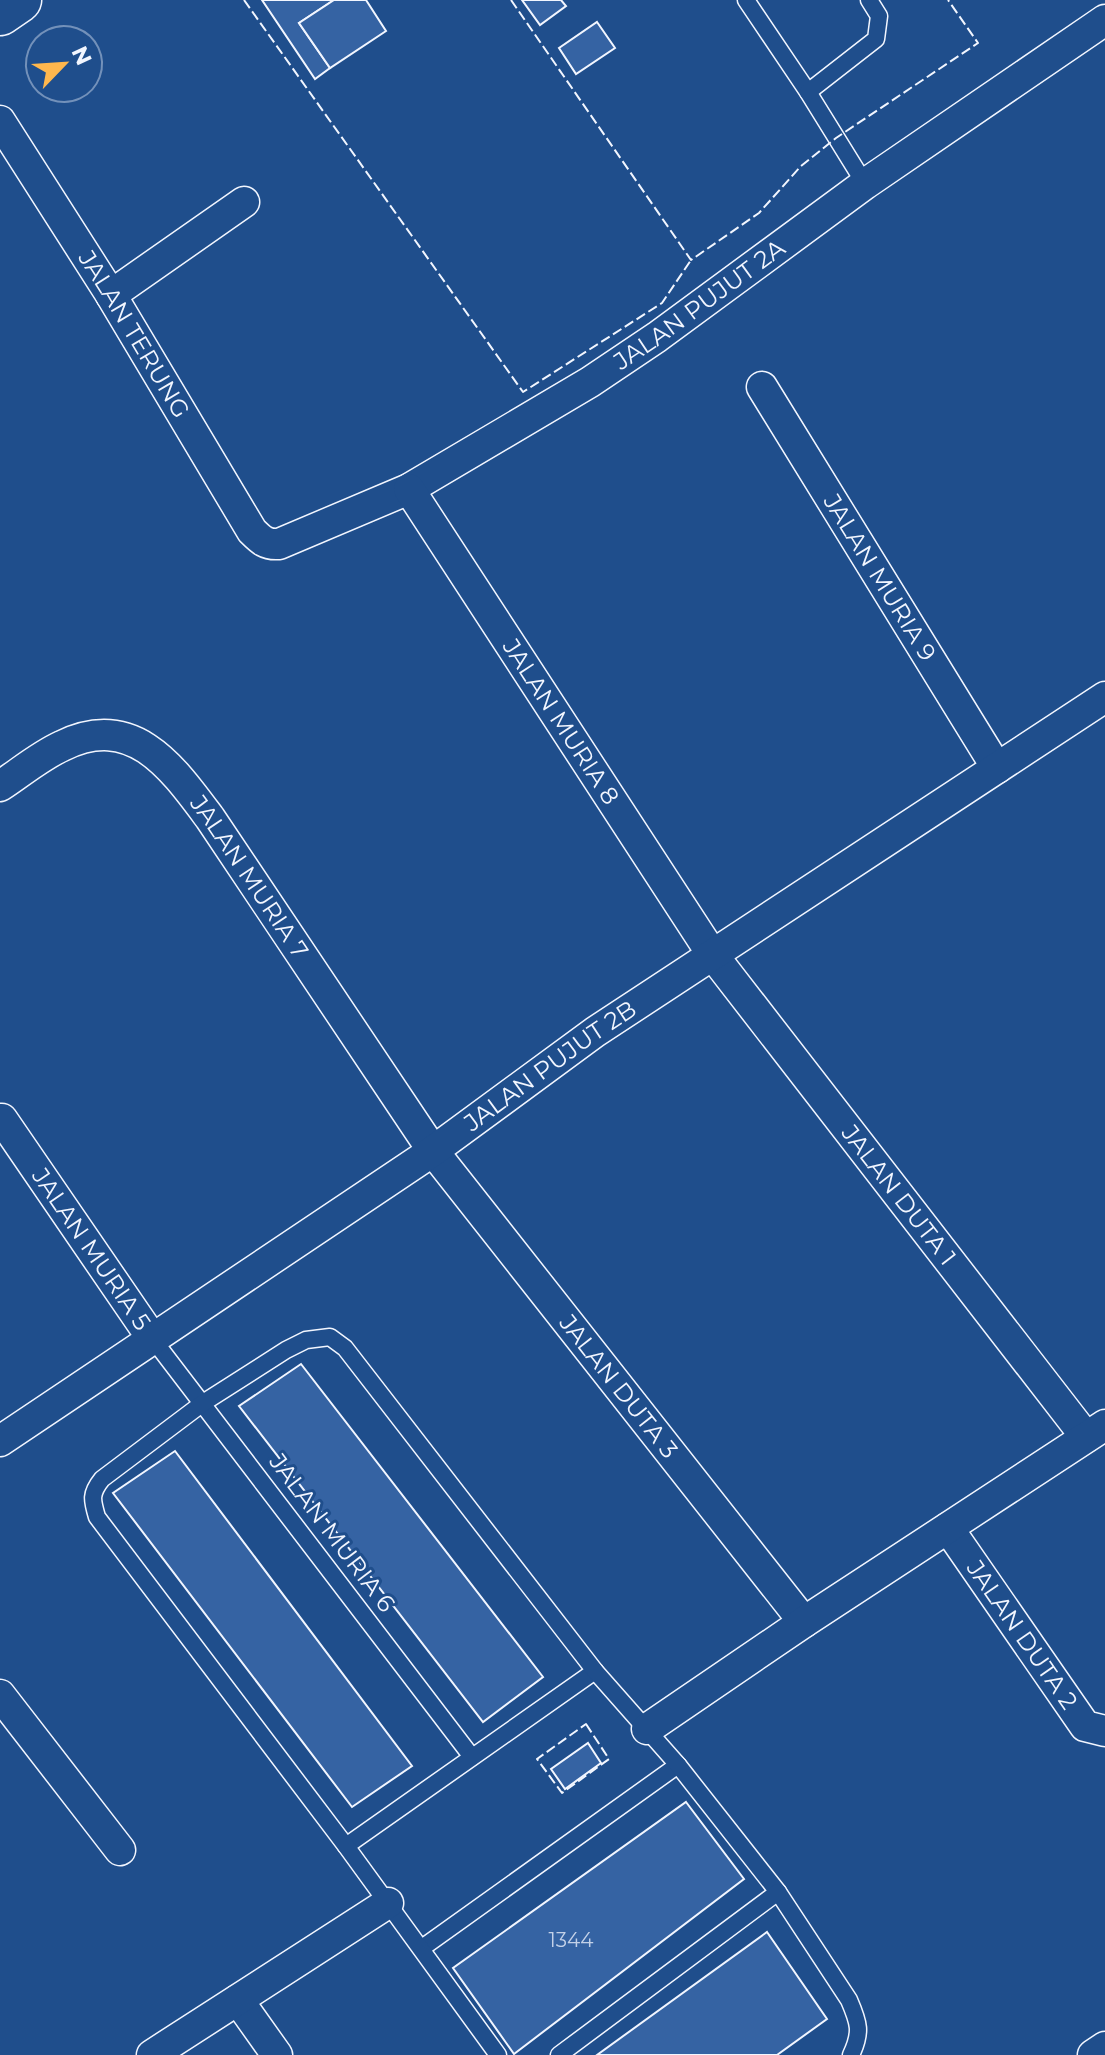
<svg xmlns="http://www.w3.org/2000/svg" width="1105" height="2055" font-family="Montserrat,sans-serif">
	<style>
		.building { fill: #3563a3; stroke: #f2f6ff; stroke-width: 2 }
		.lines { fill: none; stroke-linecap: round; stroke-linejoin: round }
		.lane-casing { stroke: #f2f6ff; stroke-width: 19 }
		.street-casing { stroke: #f2f6ff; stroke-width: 33 }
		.highway-casing { stroke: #f2f6ff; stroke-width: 47 }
		.lane { stroke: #1f4e8c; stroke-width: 16 }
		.street { stroke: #1f4e8c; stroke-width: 30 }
		.highway { stroke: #1f4e8c; stroke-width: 44 }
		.fence { stroke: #f2f6ff; stroke-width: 2; stroke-dasharray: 10 4; stroke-linecap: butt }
		.labels { text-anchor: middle; stroke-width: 6; stroke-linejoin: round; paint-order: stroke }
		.number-label { font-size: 20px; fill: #c3d1e8 }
		.street-label { font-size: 24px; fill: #f2f6ff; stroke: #1f4e8c }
	</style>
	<rect width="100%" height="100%" fill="#1f4e8c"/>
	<g class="building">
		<path d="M262,0H334L299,23L330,68L315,79Z"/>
		<path d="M334,0H366L386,31L330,68L299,23Z"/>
		<path d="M522,0H561L566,6L540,25Z"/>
		<path d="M597,22L615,48L576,74L559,48Z"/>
		<path d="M301,1364L543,1677L483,1722L239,1406Z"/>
		<path d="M175,1451L412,1766L352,1807L113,1493Z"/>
		<path d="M588,1743L601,1763L565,1789L551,1769Z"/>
		<path d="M686,1802L744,1879L514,2054L453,1968Z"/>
		<path d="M767,1932L827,2019L777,2055H597Z"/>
	</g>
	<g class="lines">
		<g class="lane-casing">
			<g id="lane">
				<path d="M746,0L808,92L865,184"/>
				<path d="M808,92L876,39L879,16L869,0"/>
				<path d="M152,1338L472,1757"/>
				<path d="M346,1846L595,1671"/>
				<path d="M422,1948L678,1765"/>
				<path d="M498,2055L346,1846L97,1517C92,1500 90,1494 102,1479L203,1403L286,1350L306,1340L330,1337L345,1348L595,1671L678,1765L778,1892L849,2000C859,2023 862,2032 851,2055"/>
				<path d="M559,2055L778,1892"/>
			</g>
		</g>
		<g class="street-casing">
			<g id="street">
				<path id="s1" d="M0,121L111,295L252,531C261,540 266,545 279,544L409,489L590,382L657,337L865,184L1105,20"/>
				<path d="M111,295L244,202"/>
				<path id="s2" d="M762,387L997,768"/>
				<path id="s3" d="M409,489L712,954L1086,1437"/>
				<path id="s4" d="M0,786C20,773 40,756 62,746C133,711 172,767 210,818L433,1151L804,1622"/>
				<path id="s5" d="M2,1119L152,1338"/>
				<path id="s6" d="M0,1441L433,1151L595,1032L1105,697"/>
				<path id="s7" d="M948,1528L1085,1726L1105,1731"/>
				<path d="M0,1695L120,1850"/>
				<path d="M647,1729L804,1622L1105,1425"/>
				<path d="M238,2000L277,2055"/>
				<path d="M152,2055L388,1903"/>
				<path d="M1093,2055L1105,2047"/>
			</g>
		</g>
		<g class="highway-casing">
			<path id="highway" d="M0,13L19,0"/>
		</g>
		<use href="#lane" class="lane"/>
		<use href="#street" class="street"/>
		<use href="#highway" class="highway"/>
		<g class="fence">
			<path d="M244,0L523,392L662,303L691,260"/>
			<path d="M511,0L691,260L759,213L801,166L836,138L978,43L948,0"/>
			<path d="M586,1724L609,1759L562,1793L537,1759Z"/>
		</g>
	</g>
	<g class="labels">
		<g class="number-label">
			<text x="571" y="1947">1344</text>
		</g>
		<g class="street-label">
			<text dy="8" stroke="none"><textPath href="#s1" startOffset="998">JALAN PUJUT 2A</textPath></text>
			<text dy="8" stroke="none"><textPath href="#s1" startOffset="252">JALAN TERUNG</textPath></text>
			<text dy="8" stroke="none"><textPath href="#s2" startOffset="224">JALAN MURIA 9</textPath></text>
			<text dy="8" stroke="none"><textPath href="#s3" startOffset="278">JALAN MURIA 8</textPath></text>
			<text dy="8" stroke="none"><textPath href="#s4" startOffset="328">JALAN MURIA 7</textPath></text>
			<text dy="8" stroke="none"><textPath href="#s6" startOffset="666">JALAN PUJUT 2B</textPath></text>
			<text dy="8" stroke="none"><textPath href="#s3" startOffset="860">JALAN DUTA 1</textPath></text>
			<text dy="8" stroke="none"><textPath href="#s5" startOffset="158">JALAN MURIA 5</textPath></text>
			<text dy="8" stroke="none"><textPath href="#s4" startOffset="958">JALAN DUTA 3</textPath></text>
			<text transform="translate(332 1533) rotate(53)" y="8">JALAN MURIA 6</text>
			<text dy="8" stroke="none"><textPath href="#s7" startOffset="130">JALAN DUTA 2</textPath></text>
		</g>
	</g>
	<g transform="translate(64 64) rotate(65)"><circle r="38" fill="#1f4e8c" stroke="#7391ba" stroke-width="2"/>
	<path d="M0-6L14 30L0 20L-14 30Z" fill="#ffb74d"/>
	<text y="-12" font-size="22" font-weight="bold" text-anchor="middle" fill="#f2f6ff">N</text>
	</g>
</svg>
